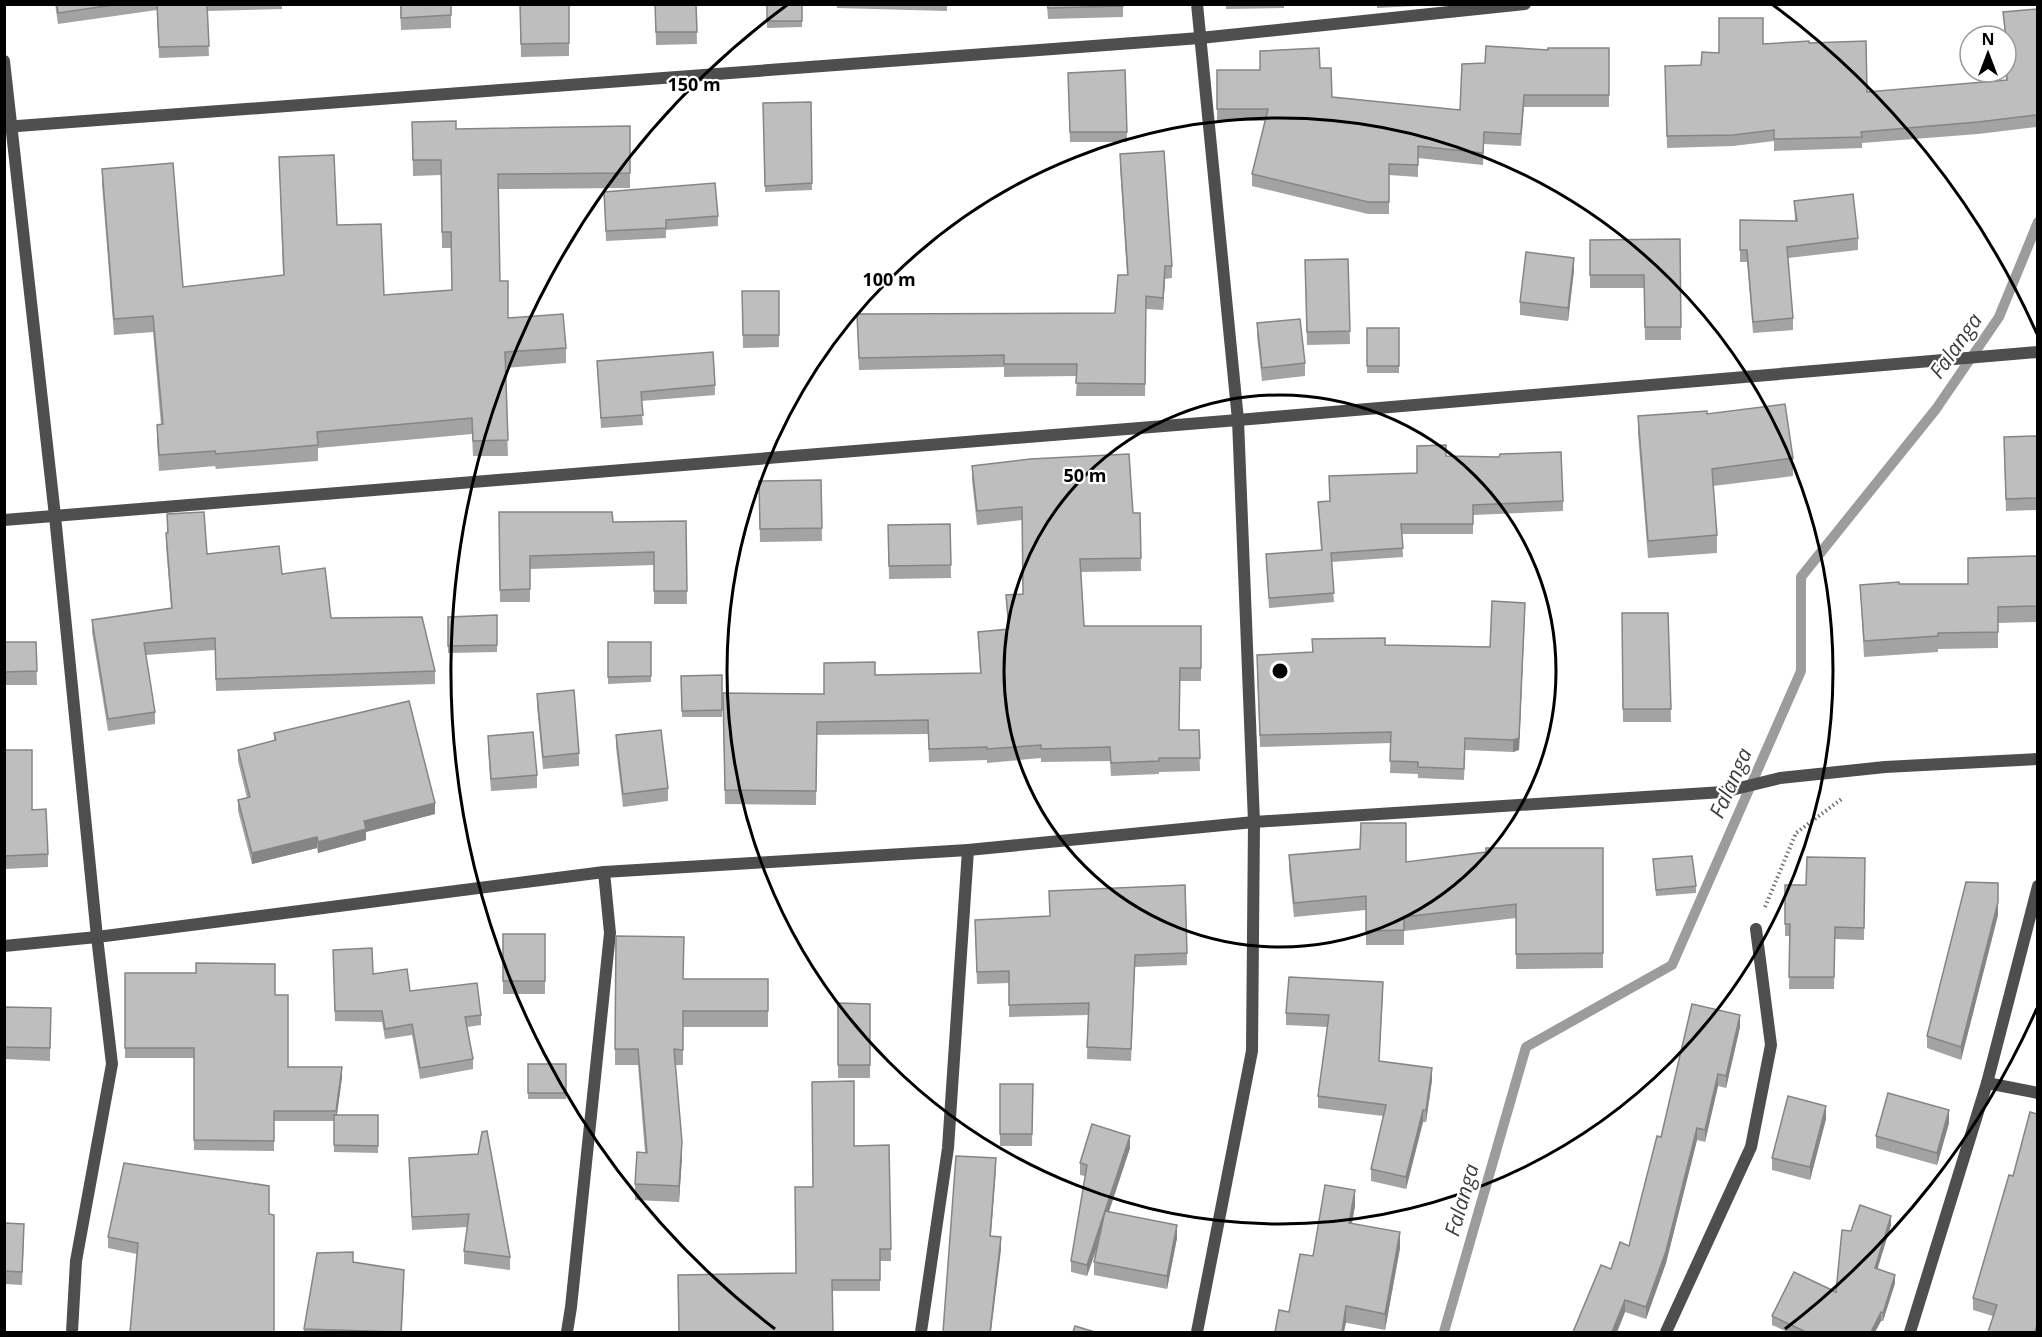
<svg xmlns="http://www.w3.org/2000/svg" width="2042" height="1337" font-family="'Open Sans',sans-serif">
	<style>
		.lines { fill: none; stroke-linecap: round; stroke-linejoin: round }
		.stream { stroke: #9c9c9c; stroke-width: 10 }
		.path { stroke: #707070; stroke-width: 4; stroke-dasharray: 1.5 3; stroke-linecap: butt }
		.minor { stroke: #4e4e4e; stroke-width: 12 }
		.wall { fill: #a3a3a3 }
		.shaded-wall { fill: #858585 }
		.building { fill: #bebebe; stroke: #858585; stroke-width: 1.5 }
		.ring { fill: none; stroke: #000; stroke-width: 3 }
		.labels { text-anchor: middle; stroke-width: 4.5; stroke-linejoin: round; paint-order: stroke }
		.water-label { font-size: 21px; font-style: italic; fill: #3d3d3d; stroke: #fff }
		.centre { fill: #000; stroke: #fff; stroke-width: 3 }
		.ring-label { font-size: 18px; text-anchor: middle; font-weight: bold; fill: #000; stroke: #fff; stroke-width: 4.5; stroke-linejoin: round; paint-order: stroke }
	</style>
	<rect width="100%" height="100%" fill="#fff"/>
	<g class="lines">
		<path class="stream" d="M1444,1332L1526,1047L1672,965L1801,671V577L1936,409L1999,317L2038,222"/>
		<path class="path" d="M1765,907L1796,833L1843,798"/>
		<g class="minor">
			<path d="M1197,4L1238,420L1254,822L1252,1051L1197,1332"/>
			<path d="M4,61L55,516L97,937L112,1064L76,1261L72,1332"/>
			<path d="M4,127L1200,38L1525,4"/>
			<path d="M4,520L1238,420L2038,352"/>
			<path d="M4,946L97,937L604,872L968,850L1254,822L1723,792L1780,778L1885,767L2038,759"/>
			<path d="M1987,1083L2038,1093"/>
			<path d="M567,1332L571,1307L610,933L604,872"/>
			<path d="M921,1332L948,1148L968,850"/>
			<path d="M1666,1332L1751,1147L1771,1045L1756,929"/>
			<path d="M1910,1332L1987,1083L2038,886"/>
		</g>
	</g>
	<g class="wall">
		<path d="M55,4H282V9L207,11L209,56L159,58L157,10L58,24Z"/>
		<path d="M400,4H451V28L401,30Z"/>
		<path d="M520,4H569V56L521,57Z"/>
		<path d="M655,4H696L697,44L656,45Z"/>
		<path d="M767,4H802V27L767,28Z"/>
		<path d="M837,4H947V11L837,8Z"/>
		<path d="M1047,4H1123V17L1048,19Z"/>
		<path d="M1226,4H1284V8L1226,9Z"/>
		<path d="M1377,4H1414V6L1377,8Z"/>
		<path d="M2037,9V127L1978,134L1862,143V148L1774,151V141L1733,146L1667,148L1665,66L1701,65L1719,53L1763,44L1809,43L1867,92L2006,80L2005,72H2006L2007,54L2006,36H2005L2003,12Z"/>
		<path d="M1609,48V107H1524L1521,146L1484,144L1483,165L1418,158V177L1389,175V214H1368L1252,186V174L1265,121H1217V70H1260L1320,68L1332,97L1460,110L1485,63L1548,50Z"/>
		<path d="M1068,83L1127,132V142H1070Z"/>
		<path d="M811,102L812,190L765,192L763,103Z"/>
		<path d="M412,122L456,129L630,126V188L498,189L500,281L508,318L566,348V363L505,368L508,456H473L472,434L318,448V461L216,469L215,466L159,471L157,440V425H161L153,332L114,335L102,184V169L183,287L283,275L279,157L337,225L384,295L452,290L451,248H442L441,175L413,176Z"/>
		<path d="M1120,154L1172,266V278L1165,279L1163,310L1146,309L1145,396H1076L1077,376L1004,377V367L859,370L857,314L1115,313L1127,275L1120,167Z"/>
		<path d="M604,192L718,216V226L666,230V238L606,241Z"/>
		<path d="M1794,201L1858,238V250L1788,258L1793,318V330L1753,333L1747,262H1740V220L1795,221Z"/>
		<path d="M1680,239L1681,340H1645L1644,288H1590V240Z"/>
		<path d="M1348,259L1350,344L1307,345L1305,260Z"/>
		<path d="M1574,270L1568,321L1520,315V302Z"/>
		<path d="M742,291H779V347L743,348Z"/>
		<path d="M1257,323L1305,363V376L1262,381L1257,336Z"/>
		<rect x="1367" y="328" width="32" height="45"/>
		<path d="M597,361L715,385V395L641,401L643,425L601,428Z"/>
		<path d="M1707,414L1793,458V476L1713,486L1717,535V553L1648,558L1638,434V416Z"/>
		<path d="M2037,436V510L2006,511L2004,450Z"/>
		<path d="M1446,456L1563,501V511L1473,515V534H1402L1403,557L1331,562L1334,602L1269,608L1266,554L1321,550L1318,502L1329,501L1417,473Z"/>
		<path d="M972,466L1133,513H1140L1141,571L1081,572L1084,626H1201V681H1180L1179,730H1199L1200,771L1159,772V774L1111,776L1110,761L1041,762V758L987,763V760L929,762L928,734L817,735L816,805L725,804L723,706L824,694L875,675L980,673L978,632L1008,630L1006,595L1023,594L1022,520L977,525L972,480Z"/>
		<path d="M821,480L822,541L760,542L759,481Z"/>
		<path d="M499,512L613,522L686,521L687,604H654V565L530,569V602H500Z"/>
		<path d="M167,514L207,554L282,574L331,618L435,671V684L216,691L215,650L146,655L155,712V724L108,731L92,632V620L171,608L166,545V533H167Z"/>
		<path d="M950,524L951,578L889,579L888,525Z"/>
		<path d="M2037,556V622L1998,623V648L1938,649V652L1864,657L1860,585L1968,584Z"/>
		<path d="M1622,613H1668L1671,722H1623Z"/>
		<path d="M497,615V652L448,653V617Z"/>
		<path d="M1525,615L1519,750L1513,752L1465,750L1464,780L1418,778V774L1390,773L1391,743L1260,747L1257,667L1312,652V639L1385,645L1490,647Z"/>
		<path d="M4,642H36L37,685H4Z"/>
		<path d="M608,642L651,676V682L608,684Z"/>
		<path d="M722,675V717H682L681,676Z"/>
		<path d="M537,694L579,753V766L543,769L537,706Z"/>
		<path d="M274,733L435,814L366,832V840L318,853L317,848L252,864L238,811V800L247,798L238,761V750L274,741Z"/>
		<path d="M616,735L668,788V801L623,807L616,747Z"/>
		<path d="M488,736L537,775V788L491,791L488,748Z"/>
		<path d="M4,750L32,810L48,854V867L4,869Z"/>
		<path d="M1603,848V968L1516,969V918L1404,931V945H1366V910L1294,917L1289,870V855L1406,862Z"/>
		<path d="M1865,858L1864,940L1835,939L1834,989H1789L1790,936H1785V885H1806Z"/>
		<path d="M1653,859L1696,886V893L1656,896Z"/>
		<path d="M1998,915L1961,1060L1927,1048V1036Z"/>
		<path d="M975,920L1187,953V965L1135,967L1131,1061L1087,1059L1088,1015L1009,1017V983L977,984Z"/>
		<rect x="503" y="934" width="42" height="60"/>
		<path d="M616,936L684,979H768V1027H683V1065H675L682,1157L679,1202L635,1200V1184L645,1153L638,1065H615Z"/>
		<path d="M333,950L373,974L410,991L481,1015V1025L467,1027L473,1059V1069L420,1079L412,1035L385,1039L382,1022L335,1021Z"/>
		<path d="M125,973L275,995L288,1067L342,1077L337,1115H378V1153L334,1152V1121H274V1151L194,1150V1058H125Z"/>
		<path d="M1383,994L1379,1061L1432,1080L1426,1122H1423L1406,1189L1371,1181V1169L1383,1116L1318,1108V1096L1328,1027L1286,1025V1013Z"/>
		<path d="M838,1003L870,1004V1078H838Z"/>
		<path d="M4,1007L51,1008L50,1061L4,1059Z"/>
		<path d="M1740,1027L1726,1088L1718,1086L1705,1142L1697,1140L1666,1263L1646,1319L1625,1312L1617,1332H1573L1611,1269L1629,1246L1661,1137Z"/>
		<rect x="528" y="1064" width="38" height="35"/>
		<path d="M1000,1084H1033L1032,1146H1000Z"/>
		<path d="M1826,1119L1810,1180L1772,1170V1158Z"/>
		<path d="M1949,1123L1937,1165L1876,1148V1136Z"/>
		<path d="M889,1145L891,1261H880V1291H832L796,1273L813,1187L854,1146Z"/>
		<path d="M1130,1148L1109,1212L1177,1238L1167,1289L1094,1275V1262L1098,1245L1087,1276L1071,1272V1261L1085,1176L1080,1175V1163Z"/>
		<path d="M478,1154L510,1257V1270L464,1264V1251L467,1227L412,1230L409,1158Z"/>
		<path d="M2009,1175L2037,1332L1993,1316L1973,1310V1298Z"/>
		<path d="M269,1186L137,1254L108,1248V1237Z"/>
		<path d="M1355,1206L1352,1223L1400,1248L1385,1330L1289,1312L1313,1256Z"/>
		<path d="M4,1223L24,1236L22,1285L4,1284Z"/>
		<path d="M1891,1225L1877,1269L1895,1283L1883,1321H1881L1875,1332H1788L1772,1325V1316L1836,1292L1851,1231Z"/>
		<path d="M353,1262L404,1281L402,1332H304V1329Z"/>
	</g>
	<g class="shaded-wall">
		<path d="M1574,258V270L1568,321V308Z"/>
		<path d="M1165,266V279L1163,310V298Z"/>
		<path d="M1525,603L1519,750L1513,752V740Z"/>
		<path d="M435,803V814L366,832V840L318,853V842L364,821Z"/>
		<path d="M317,837V848L252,864V853Z"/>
		<path d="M1998,902V915L1961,1060V1047Z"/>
		<path d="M1740,1015V1027L1726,1088V1076Z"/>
		<path d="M342,1067V1077L336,1121V1111Z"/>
		<path d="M1432,1068V1080L1426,1122V1110Z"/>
		<path d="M1718,1074V1086L1705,1142V1130Z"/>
		<path d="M1826,1106V1119L1810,1180V1167Z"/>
		<path d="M1423,1110V1122L1406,1189V1177Z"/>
		<path d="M1949,1110V1123L1937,1165V1153Z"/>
		<path d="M1697,1128V1140L1666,1263L1646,1319V1307Z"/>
		<path d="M1130,1136V1148L1087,1276V1265Z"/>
		<path d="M682,1142V1157L679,1202V1186Z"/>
		<path d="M996,1158V1170L990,1248V1236Z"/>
		<path d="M1355,1190V1206L1349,1239V1223Z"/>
		<path d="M1891,1216V1225L1875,1277V1268Z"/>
		<path d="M1177,1225V1238L1167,1289V1276Z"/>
		<path d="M1400,1232V1248L1385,1330V1314Z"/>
		<path d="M1001,1237V1250L991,1332H990Z"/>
		<path d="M1895,1275V1283L1883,1321V1313Z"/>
		<path d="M1625,1300V1312L1617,1332H1612Z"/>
		<path d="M1346,1306V1323L1344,1332H1342Z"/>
		<path d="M1881,1312V1321L1875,1332H1871Z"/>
	</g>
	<g class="building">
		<path d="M57,4H120L58,13Z"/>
		<path d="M157,4H207L209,46L159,47Z"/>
		<path d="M401,4H451V15L401,18Z"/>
		<path d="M520,4H569V43L521,44Z"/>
		<path d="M655,4H696L697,32H656Z"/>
		<rect x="767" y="4" width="35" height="17"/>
		<path d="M1047,4H1123V6L1048,8Z"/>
		<path d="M2037,9V115L1978,122L1861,132L1862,137L1774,139V130L1733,135L1667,136L1665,66L1701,65L1702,52L1719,53V18H1763V44L1809,41V43L1866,41L1867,92L2007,80L2006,54H2008L2003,12Z"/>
		<path d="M1486,46L1548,50V48H1609V95H1524L1521,134L1484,132L1483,153L1418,146V165L1389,164V202H1368L1252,174L1268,109H1217V70H1260V51L1319,48L1320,68H1331L1332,97L1460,110L1462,64L1485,63Z"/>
		<path d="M1125,70L1127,132H1070L1068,73Z"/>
		<path d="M811,102L812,183L765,186L763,103Z"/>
		<path d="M456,121V129L630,126V173L498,174L500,281H508V318L563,314L566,348L505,352L508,440L473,441L472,418L317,432L318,445L216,454L215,451L159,455L157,425L163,424L153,316L114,319L102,169L173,163L183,287L284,275L279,157L334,155L337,225L381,224L384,295L452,290L451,232H442L441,160H413L412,122Z"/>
		<path d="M1164,151L1172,266H1165L1163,298L1146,296L1145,384L1076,383L1077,364H1004V355L859,358L857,314L1115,313L1118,275H1128L1120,154Z"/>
		<path d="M715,183L718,216L666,220V228L606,231L604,192Z"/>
		<path d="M1853,194L1858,238L1787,247L1793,318L1753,322L1747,250H1740V220L1797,221L1794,201Z"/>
		<path d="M1680,239L1681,327H1645L1644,275H1590V240Z"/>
		<path d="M1526,252L1574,258L1568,308L1520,302Z"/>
		<path d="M1348,259L1350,331L1307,332L1305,260Z"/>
		<path d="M742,291H779V335H743Z"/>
		<path d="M1300,319L1305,363L1262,368L1257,323Z"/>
		<rect x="1367" y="328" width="32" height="38"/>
		<path d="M713,352L715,385L641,392L643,415L601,418L597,361Z"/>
		<path d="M1785,404L1793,458L1712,469L1717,535L1648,541L1638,416L1707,411V414Z"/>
		<path d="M2037,436V498L2006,499L2004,437Z"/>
		<path d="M1446,445V456L1499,457L1500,454L1561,452L1563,501L1473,505V524H1401L1403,548L1331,553L1334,593L1269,598L1266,554L1322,550L1318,502L1330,501L1329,476L1417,473V446Z"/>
		<path d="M1129,454L1133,513H1140L1141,558L1080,559L1084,626H1201V668H1180L1179,730H1199L1200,758H1159V761L1111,763L1110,747L1041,749V745L987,749V747L929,749L928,720L817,722L816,791L725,790L723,693L824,694V663L875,662V675L981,673L978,632L1009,629L1006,595L1023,594L1022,507L977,511L972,466L1030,459Z"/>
		<path d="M821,480L822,528L760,529L759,481Z"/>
		<path d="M204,512L207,554L279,546L282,574L325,568L331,618L422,617L435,671L216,679L215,638L144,643L155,712L108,719L92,620L172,608L166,533H168L167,514Z"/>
		<path d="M499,512H612L613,522L686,521L687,591H654V552L530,556V589L500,590Z"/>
		<path d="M950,524L951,565L889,566L888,525Z"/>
		<path d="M2037,556V606L1998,607V632L1938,633V636L1864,641L1860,585L1899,582V584H1968V558Z"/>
		<path d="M1492,601L1525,603L1519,738L1513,740L1465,738L1464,769L1418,767V762L1390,761L1391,732L1260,735L1257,655L1313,652L1312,639L1385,638V645L1490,647Z"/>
		<path d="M1622,613H1668L1671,709H1623Z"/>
		<path d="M497,615V645L448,646V617Z"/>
		<path d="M4,642H36L37,671L4,672Z"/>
		<path d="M608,642H651V676L608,677Z"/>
		<path d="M722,675V710L682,711L681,676Z"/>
		<path d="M574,690L579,753L543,757L537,694Z"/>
		<path d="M409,701L435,803L364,821L366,829L318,842L317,837L252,853L238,800L250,797L238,750L276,740L274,733Z"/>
		<path d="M661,730L668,788L623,794L616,735Z"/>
		<path d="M533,732L537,775L491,779L488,736Z"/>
		<path d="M4,750H32V810L46,809L48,854L4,856Z"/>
		<path d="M1361,823H1406V862L1486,852V848H1603V953L1516,954V904L1404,917V930L1366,931V896L1294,903L1289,855L1360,849Z"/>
		<path d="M1692,856L1696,886L1656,890L1653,859Z"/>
		<path d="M1807,857L1865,858L1864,928L1835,927L1834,977H1789L1790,924H1785V885H1806Z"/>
		<path d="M1966,882L1998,883V902L1961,1047L1927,1036Z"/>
		<path d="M1185,885L1187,953L1135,955L1131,1049L1087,1047L1089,1003L1009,1005V971L977,972L975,920L1050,916L1049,891Z"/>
		<rect x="503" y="934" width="42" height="47"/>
		<path d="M616,936L684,937L683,979H768V1011H683V1050L674,1049L682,1142L679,1186L635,1184L637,1152L647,1153L638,1049H615Z"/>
		<path d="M372,948L373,974L407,969L410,991L477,983L481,1015L465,1017L473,1059L420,1068L412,1024L385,1029L382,1011H335L333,950Z"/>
		<path d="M196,963L275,964V995H288V1067H342L336,1111H274V1141L194,1140V1048H125V973H196Z"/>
		<path d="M1289,977L1383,982L1379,1061L1432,1068L1426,1110H1423L1406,1177L1371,1169L1386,1105L1318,1096L1329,1015L1286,1013Z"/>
		<path d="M838,1003L870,1004V1065H838Z"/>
		<path d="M1692,1004L1740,1015L1726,1076L1718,1074L1705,1130L1697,1128L1666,1251L1646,1307L1625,1300L1612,1332H1573L1601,1265L1611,1269L1620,1242L1629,1246L1657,1136L1661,1137Z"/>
		<path d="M4,1007L51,1008L50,1048L4,1047Z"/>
		<rect x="528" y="1064" width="38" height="29"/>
		<path d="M854,1081V1146L889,1145L891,1249H880V1280H832L833,1332H679L678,1275L796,1273L795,1187H813L812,1082Z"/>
		<path d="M1000,1084H1033L1032,1134H1000Z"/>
		<path d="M1888,1093L1949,1110L1937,1153L1876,1136Z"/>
		<path d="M1788,1096L1826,1106L1810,1167L1772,1158Z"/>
		<path d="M2030,1112L2037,1114V1324L2035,1332H1988L1997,1305L1973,1298L2009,1175L2013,1176Z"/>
		<path d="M334,1115H378V1146L334,1145Z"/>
		<path d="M1092,1124L1130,1136L1087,1265L1071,1261L1087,1165L1080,1163Z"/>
		<path d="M487,1131L510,1257L464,1251L469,1214L412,1217L409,1158L478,1154L482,1132Z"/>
		<path d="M956,1156L996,1158L990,1236L1001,1237L990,1332H943Z"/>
		<path d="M124,1163L269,1186V1214L274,1215V1332H130L138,1243L108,1237Z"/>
		<path d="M1325,1185L1355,1190L1349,1223L1400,1232L1385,1314L1346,1306L1342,1332H1275L1279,1310L1289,1312L1300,1254L1313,1256Z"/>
		<path d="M1860,1205L1891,1216L1875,1268L1895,1275L1883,1313L1881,1312L1871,1332H1806L1772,1316L1794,1272L1836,1292L1842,1230L1851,1231Z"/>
		<path d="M1105,1211L1177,1225L1167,1276L1094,1262Z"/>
		<path d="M4,1223L24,1224L22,1272L4,1271Z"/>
		<path d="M353,1252V1262L404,1270L401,1332L304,1329L317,1253Z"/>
		<path d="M1075,1326L1095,1332H1073Z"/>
	</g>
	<g class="ring">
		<circle cx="1280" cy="671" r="276"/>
		<circle cx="1280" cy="671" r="553"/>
		<path d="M2037 1008A829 829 0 0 1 1785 1329M775 1329A829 829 0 0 1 787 5M1773 5A829 829 0 0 1 2037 334"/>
	</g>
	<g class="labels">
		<g class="water-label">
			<text transform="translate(1956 346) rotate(-55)" y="7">Falanga</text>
			<text transform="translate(1731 783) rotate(-66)" y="7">Falanga</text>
			<text transform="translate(1462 1200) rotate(-74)" y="7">Falanga</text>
		</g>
	</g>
	<circle cx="1280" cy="671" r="9" class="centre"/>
	<g class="ring-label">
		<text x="694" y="91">150 m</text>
		<text x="889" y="286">100 m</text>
		<text x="1085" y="482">50 m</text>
	</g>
	<rect width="2042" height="1337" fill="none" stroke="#000000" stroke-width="12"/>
	<g transform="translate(1988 54)"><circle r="28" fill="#ffffff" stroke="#999999" stroke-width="1.5"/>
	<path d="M0-4.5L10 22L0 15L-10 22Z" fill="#000000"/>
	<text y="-9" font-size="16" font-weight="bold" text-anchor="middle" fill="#000000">N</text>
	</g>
</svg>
